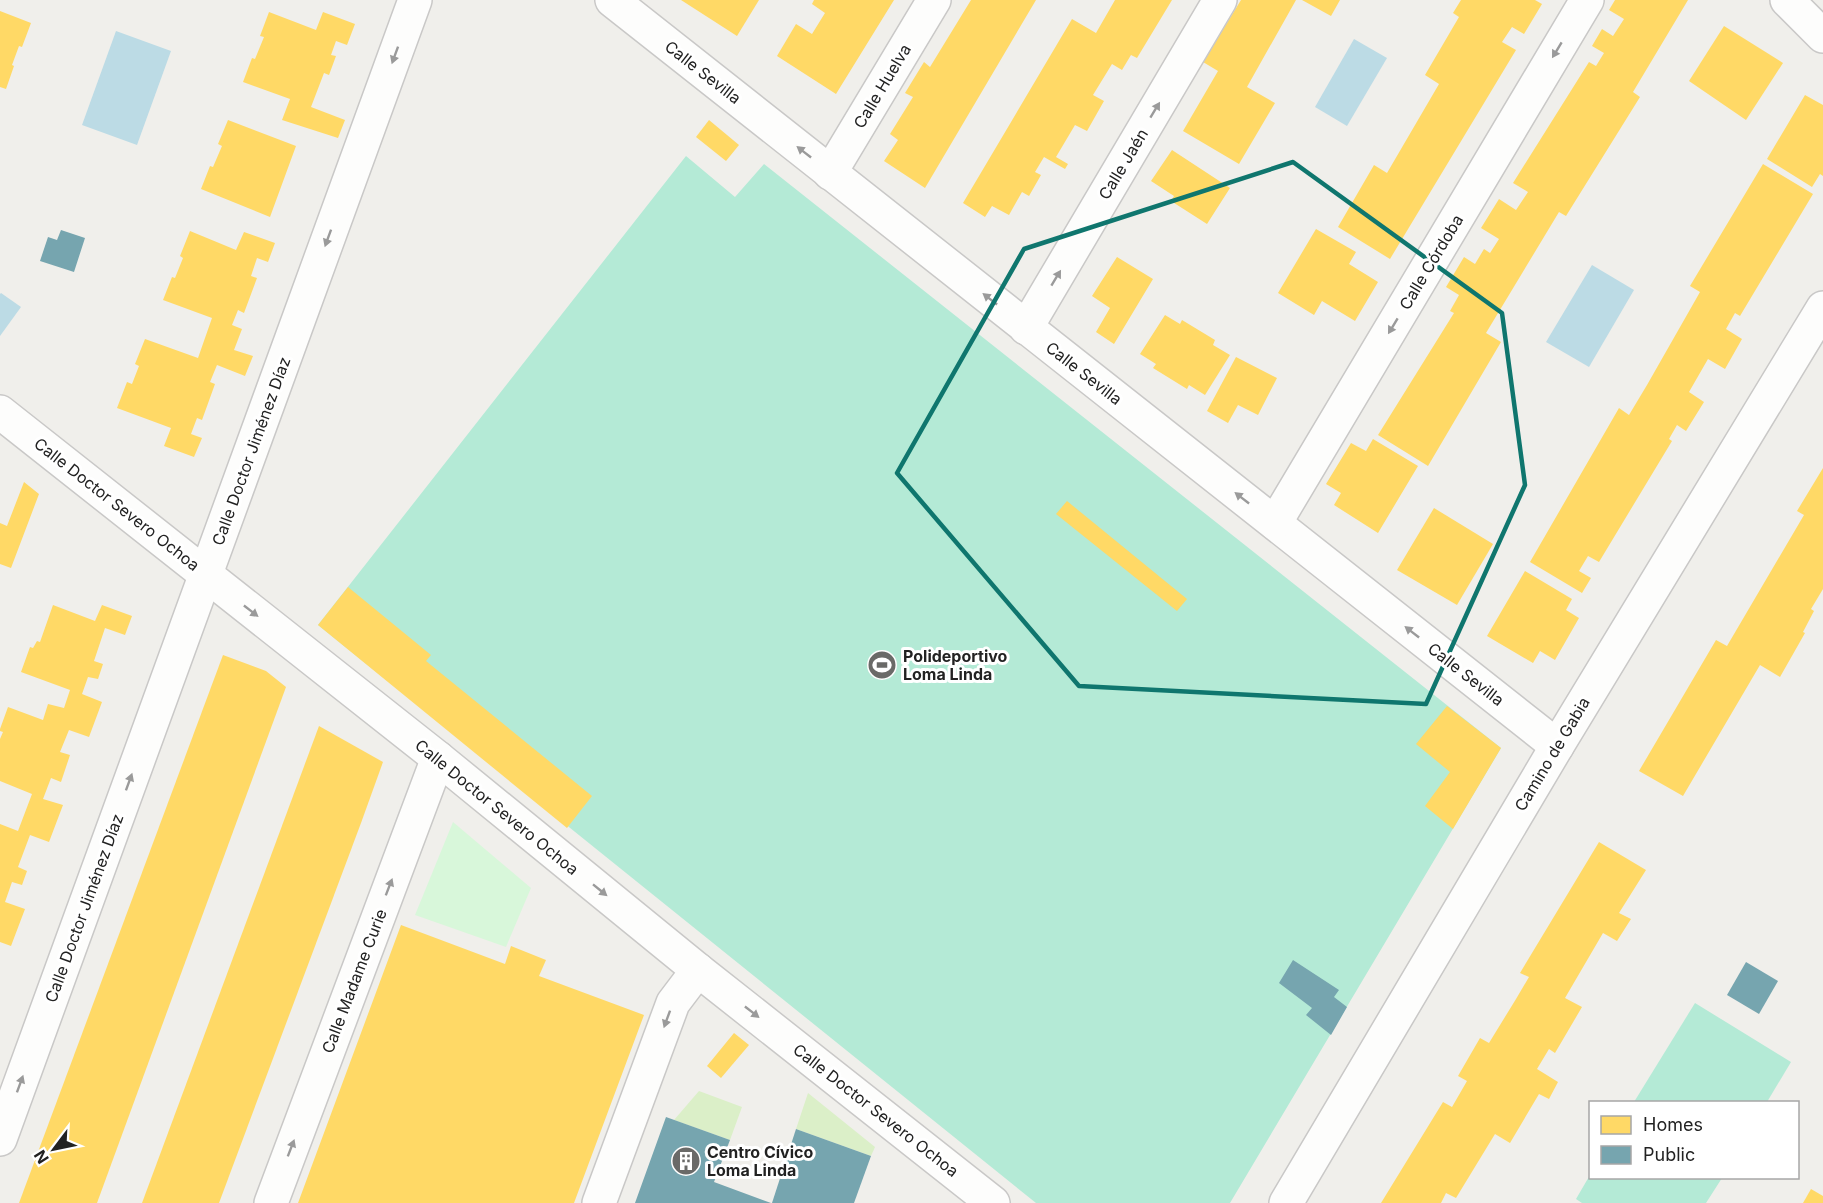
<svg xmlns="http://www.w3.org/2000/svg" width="1823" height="1203" font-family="Inter,sans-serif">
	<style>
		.grass { fill: #dbefc8 }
		.park { fill: #d8f7da }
		.pitch { fill: #b4ead6 }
		.water { fill: #bcdbe5 }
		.homes { fill: #ffd966 }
		.public { fill: #76a5af }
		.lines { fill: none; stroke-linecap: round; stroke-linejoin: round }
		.minor-casing { stroke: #c9c8c7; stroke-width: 36 }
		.minor { stroke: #fdfdfc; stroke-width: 33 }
		.oneway { fill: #9a9a9a }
		.marked { fill: none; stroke: #0f766e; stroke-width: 4.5; stroke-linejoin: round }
		.labels { text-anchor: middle; stroke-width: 6; stroke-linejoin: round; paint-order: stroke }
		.street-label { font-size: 16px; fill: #222; stroke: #fff }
		.poi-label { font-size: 16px; font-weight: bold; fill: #222; stroke: #fff; text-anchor: start }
	</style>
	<rect width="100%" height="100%" fill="#f0efeb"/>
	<g class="grass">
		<path d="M699,1091L742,1107L730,1140L674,1120Z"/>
		<path d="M808,1093L875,1147L871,1156L796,1129Z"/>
	</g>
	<path class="park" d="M453,822L531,888L506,947L415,915Z"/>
	<g class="pitch">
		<path d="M686,156L735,197L764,164L1501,748L1230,1203H1036L318,625Z"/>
		<path d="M1695,1003L1791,1062L1767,1102H1634Z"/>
		<path d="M1590,1175V1178H1722L1706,1203H1582L1576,1199Z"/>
	</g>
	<g class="water">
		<path d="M116,31L171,51L137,145L82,125Z"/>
		<path d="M1354,39L1387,58L1347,126L1315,107Z"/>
		<path d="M1592,265L1634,290L1589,367L1546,342Z"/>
		<path d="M1,293L21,307L0,336V294Z"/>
	</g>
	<g class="homes">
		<path d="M681,0H759L737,36Z"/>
		<path d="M814,0H894L836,94L777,56L796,24L812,34L825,13L812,4Z"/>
		<path d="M971,0H1036L925,188L884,161L898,140L890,134L913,97L905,93L924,62L930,67Z"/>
		<path d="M1115,0H1172L1137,58L1131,55L1122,70L1112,64L1093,95L1104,101L1087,131L1075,125L1056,157L1068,164L1065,169L1044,157L1035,172L1041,175L1029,196L1022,192L1009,215L992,206L985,217L963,203L1072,19L1096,33Z"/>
		<path d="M1241,0H1296L1247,87L1275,103L1239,164L1183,131L1218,71L1203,62Z"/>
		<path d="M1302,0H1340L1331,16Z"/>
		<path d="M1461,0H1535L1542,4L1524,34L1512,27L1502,42L1516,50L1390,259L1338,227L1374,165L1387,173L1439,84L1425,75L1459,17L1453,13Z"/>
		<path d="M1615,0H1688L1633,92L1640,97L1566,216L1559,212L1486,333L1501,342L1428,466L1378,435L1454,313L1450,311L1459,295L1446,287L1464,257L1475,264L1484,249L1490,253L1499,239L1481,228L1499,199L1516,210L1528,192L1513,183L1589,62L1596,66L1604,53L1592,46L1602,29L1613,36L1624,19L1609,10Z"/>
		<path d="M0,11L31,23L22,47L19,46L12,65L14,66L6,89L0,87Z"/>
		<path d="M269,12L316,30L323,12L355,24L347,45L336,41L331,55L336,56L329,75L324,73L311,107L345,120L338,138L282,120L290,99L243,82L252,58L255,59L264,37L260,36Z"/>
		<path d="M1724,26L1783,63L1746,120L1689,81Z"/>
		<path d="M1805,95L1823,105V176L1820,174L1812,187L1767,159Z"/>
		<path d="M228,120L296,146L270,217L201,189L210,166L213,167L222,146L218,144Z"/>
		<path d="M709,120L739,145L726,161L696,137Z"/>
		<path d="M1172,150L1230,188L1207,224L1171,201L1174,196L1151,181Z"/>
		<path d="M1763,164L1813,194L1740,316L1735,313L1726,329L1742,339L1725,369L1708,359L1689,392L1704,402L1686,431L1677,425L1669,439L1672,441L1599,562L1588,556L1579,571L1591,578L1582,593L1530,562L1619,408L1629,415L1647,385L1700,292L1690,286Z"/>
		<path d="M1316,229L1356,252L1349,264L1378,282L1355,321L1322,301L1314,315L1278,293Z"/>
		<path d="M190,231L236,250L244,232L275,243L268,262L257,258L251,276L257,278L244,313L238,310L232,325L242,329L234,350L253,356L245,376L217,365L210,382L215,384L202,420L197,418L191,434L202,438L194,457L164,446L171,428L117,408L127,382L132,384L139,366L135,364L145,339L198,358L212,318L163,300L172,277L175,278L183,258L180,256Z"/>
		<path d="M1117,257L1153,279L1114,344L1096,332L1110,308L1092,296Z"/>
		<path d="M1165,315L1180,324L1182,320L1215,340L1213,345L1230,355L1205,395L1189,385L1187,389L1153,368L1156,364L1140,354Z"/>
		<path d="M1236,357L1277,378L1258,415L1238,405L1228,423L1207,411Z"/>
		<path d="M1373,439L1418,466L1378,533L1334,505L1341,493L1326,484L1351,443L1366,451Z"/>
		<path d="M1823,468V589L1811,609L1814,611L1803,632L1805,633L1780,677L1760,665L1683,796L1639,771L1716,640L1727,646L1804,515L1797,511Z"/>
		<path d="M24,482L39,494L11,568L0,564V523L7,526Z"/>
		<path d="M1067,501L1187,599L1177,611L1056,514Z"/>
		<path d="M1434,508L1493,544L1457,605L1397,570Z"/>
		<path d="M1525,571L1572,599L1566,610L1579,618L1555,660L1540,651L1533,663L1487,636Z"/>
		<path d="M348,587L431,655L426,661L592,796L567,828L318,625Z"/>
		<path d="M53,605L95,621L102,605L132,616L125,635L105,628L94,661L103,664L98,679L88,677L82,694L102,702L89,737L69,730L60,752L70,755L61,782L51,778L43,799L63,805L49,842L30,835L18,867L27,871L22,885L12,882L5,902L25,909L11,946L0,942V824L18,831L32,794L0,781V739L3,732L0,731V729L8,707L43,720L48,704L64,708L70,690L21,672L30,647L33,648L37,641L40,642Z"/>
		<path d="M223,655L266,671L286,687L97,1203H19Z"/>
		<path d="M1447,706L1501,748L1453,829L1425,806L1450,772L1416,744Z"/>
		<path d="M319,726L383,762L361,823L219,1203H142Z"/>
		<path d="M1599,842L1646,870L1619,913L1631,919L1617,941L1603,933L1565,998L1582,1007L1555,1053L1549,1049L1537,1069L1558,1082L1549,1099L1539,1094L1510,1143L1495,1134L1456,1198L1446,1193L1441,1203H1381L1443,1102L1452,1107L1467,1081L1458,1076L1480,1038L1489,1043L1516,999L1529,977L1520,973Z"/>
		<path d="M401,925L505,964L511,946L546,960L539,976L644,1015L574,1203H298Z"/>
		<path d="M734,1033L749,1045L721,1078L707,1066Z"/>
		<path d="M1811,1189L1823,1196V1203H1803Z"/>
	</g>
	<g class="public">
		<path d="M61,230L85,238L74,272L40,261L48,237L57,240Z"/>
		<path d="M1293,960L1339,990L1334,997L1347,1007L1331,1035L1306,1015L1312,1008L1279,983Z"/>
		<path d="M1746,962L1778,981L1759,1014L1727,995Z"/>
		<path d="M666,1117L730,1140L714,1182L771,1203H635Z"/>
		<path d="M796,1129L871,1156L854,1203H772Z"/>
	</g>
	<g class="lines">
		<g class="minor-casing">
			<g id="minor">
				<path d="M612,0L1557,746"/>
				<path d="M1787,0L1823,36"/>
				<path d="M830,173L934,0"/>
				<path d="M1026,328L1220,0"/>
				<path d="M0,412L438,758L698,970L993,1203"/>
				<path d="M1275,523L1587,0"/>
				<path d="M0,1139L415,0"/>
				<path d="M271,1203L438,758"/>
				<path d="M599,1203L673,1003L698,970"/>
				<path d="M1286,1203L1557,746L1823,308"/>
			</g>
		</g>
		<use href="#minor" class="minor"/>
	</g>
	<defs><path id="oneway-solid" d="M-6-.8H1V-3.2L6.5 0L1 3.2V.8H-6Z" transform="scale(1.5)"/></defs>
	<g class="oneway">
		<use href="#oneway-solid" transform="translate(1557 50) rotate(121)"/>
		<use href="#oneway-solid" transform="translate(395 55) rotate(110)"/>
		<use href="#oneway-solid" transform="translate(1155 110) rotate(-59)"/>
		<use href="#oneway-solid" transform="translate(804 152) rotate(-142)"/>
		<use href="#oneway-solid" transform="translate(328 238) rotate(110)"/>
		<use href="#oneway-solid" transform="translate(1056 278) rotate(-59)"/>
		<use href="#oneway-solid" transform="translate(990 299) rotate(-142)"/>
		<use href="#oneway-solid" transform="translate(1393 326) rotate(121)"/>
		<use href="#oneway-solid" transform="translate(1242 498) rotate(-142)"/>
		<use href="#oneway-solid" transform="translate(251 611) rotate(38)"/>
		<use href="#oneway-solid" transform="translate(1412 632) rotate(-142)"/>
		<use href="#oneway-solid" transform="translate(129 782) rotate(-70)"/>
		<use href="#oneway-solid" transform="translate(389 887) rotate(-69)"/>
		<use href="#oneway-solid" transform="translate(600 890) rotate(39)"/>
		<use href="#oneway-solid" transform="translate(752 1012) rotate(38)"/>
		<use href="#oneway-solid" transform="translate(667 1019) rotate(110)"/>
		<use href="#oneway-solid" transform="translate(20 1084) rotate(-70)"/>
		<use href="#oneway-solid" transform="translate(291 1148) rotate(-69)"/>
	</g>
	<path class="marked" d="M1293,162L1502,313L1525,485L1426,704L1079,686L897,473L1024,249Z"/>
	<defs>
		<g id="stadium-disc" transform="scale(1.5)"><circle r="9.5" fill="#6a6a68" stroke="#fff"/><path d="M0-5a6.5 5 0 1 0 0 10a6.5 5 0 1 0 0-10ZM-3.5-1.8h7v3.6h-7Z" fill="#fff"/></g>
		<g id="building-disc" transform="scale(1.5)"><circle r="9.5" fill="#6a6a68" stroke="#fff"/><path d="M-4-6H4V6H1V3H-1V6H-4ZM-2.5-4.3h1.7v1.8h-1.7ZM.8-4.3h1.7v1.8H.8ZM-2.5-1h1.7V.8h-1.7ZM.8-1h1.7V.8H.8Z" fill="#fff"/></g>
	</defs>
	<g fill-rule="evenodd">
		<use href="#stadium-disc" x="882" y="665"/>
		<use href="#building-disc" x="686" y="1161"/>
	</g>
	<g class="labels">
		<g class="street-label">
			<text transform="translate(703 72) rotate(38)" y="6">Calle Sevilla</text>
			<text transform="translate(882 86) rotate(-59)" y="6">Calle Huelva</text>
			<text transform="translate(1123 164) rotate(-59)" y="6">Calle Jaén</text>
			<text transform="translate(1431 262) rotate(-59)" y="6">Calle Córdoba</text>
			<text transform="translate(1084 373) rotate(38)" y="6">Calle Sevilla</text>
			<text transform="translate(251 451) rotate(-70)" y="6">Calle Doctor Jiménez Díaz</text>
			<text transform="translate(117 504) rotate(38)" y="6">Calle Doctor Severo Ochoa</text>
			<text transform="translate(1466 674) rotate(38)" y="6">Calle Sevilla</text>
			<text transform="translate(1552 754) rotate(-59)" y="6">Camino de Gabia</text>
			<text transform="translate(497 807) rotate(39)" y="6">Calle Doctor Severo Ochoa</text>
			<text transform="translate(84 908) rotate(-70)" y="6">Calle Doctor Jiménez Díaz</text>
			<text transform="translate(354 981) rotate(-69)" y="6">Calle Madame Curie</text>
			<text transform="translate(876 1110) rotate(38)" y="6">Calle Doctor Severo Ochoa</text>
		</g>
		<g class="poi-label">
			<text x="903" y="662">Polideportivo<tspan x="903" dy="18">Loma Linda</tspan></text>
			<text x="707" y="1158">Centro Cívico<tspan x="707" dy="18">Loma Linda</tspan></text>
		</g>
	</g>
	<rect x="1589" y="1101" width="210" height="78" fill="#ffffff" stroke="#a7a7a7" stroke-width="1.5"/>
	<rect x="1601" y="1116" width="30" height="18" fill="#ffd966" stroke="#a7a7a7" stroke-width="1.5"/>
	<text x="1643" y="1131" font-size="18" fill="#222222">Homes</text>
	<rect x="1601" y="1146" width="30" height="18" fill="#76a5af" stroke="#a7a7a7" stroke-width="1.5"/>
	<text x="1643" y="1161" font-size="18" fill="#222222">Public</text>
	<g transform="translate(54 1149) rotate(238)" stroke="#ffffff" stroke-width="4.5" paint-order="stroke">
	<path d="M0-4.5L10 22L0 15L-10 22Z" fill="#222222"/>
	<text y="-9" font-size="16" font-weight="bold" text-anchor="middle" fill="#222222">N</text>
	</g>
</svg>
